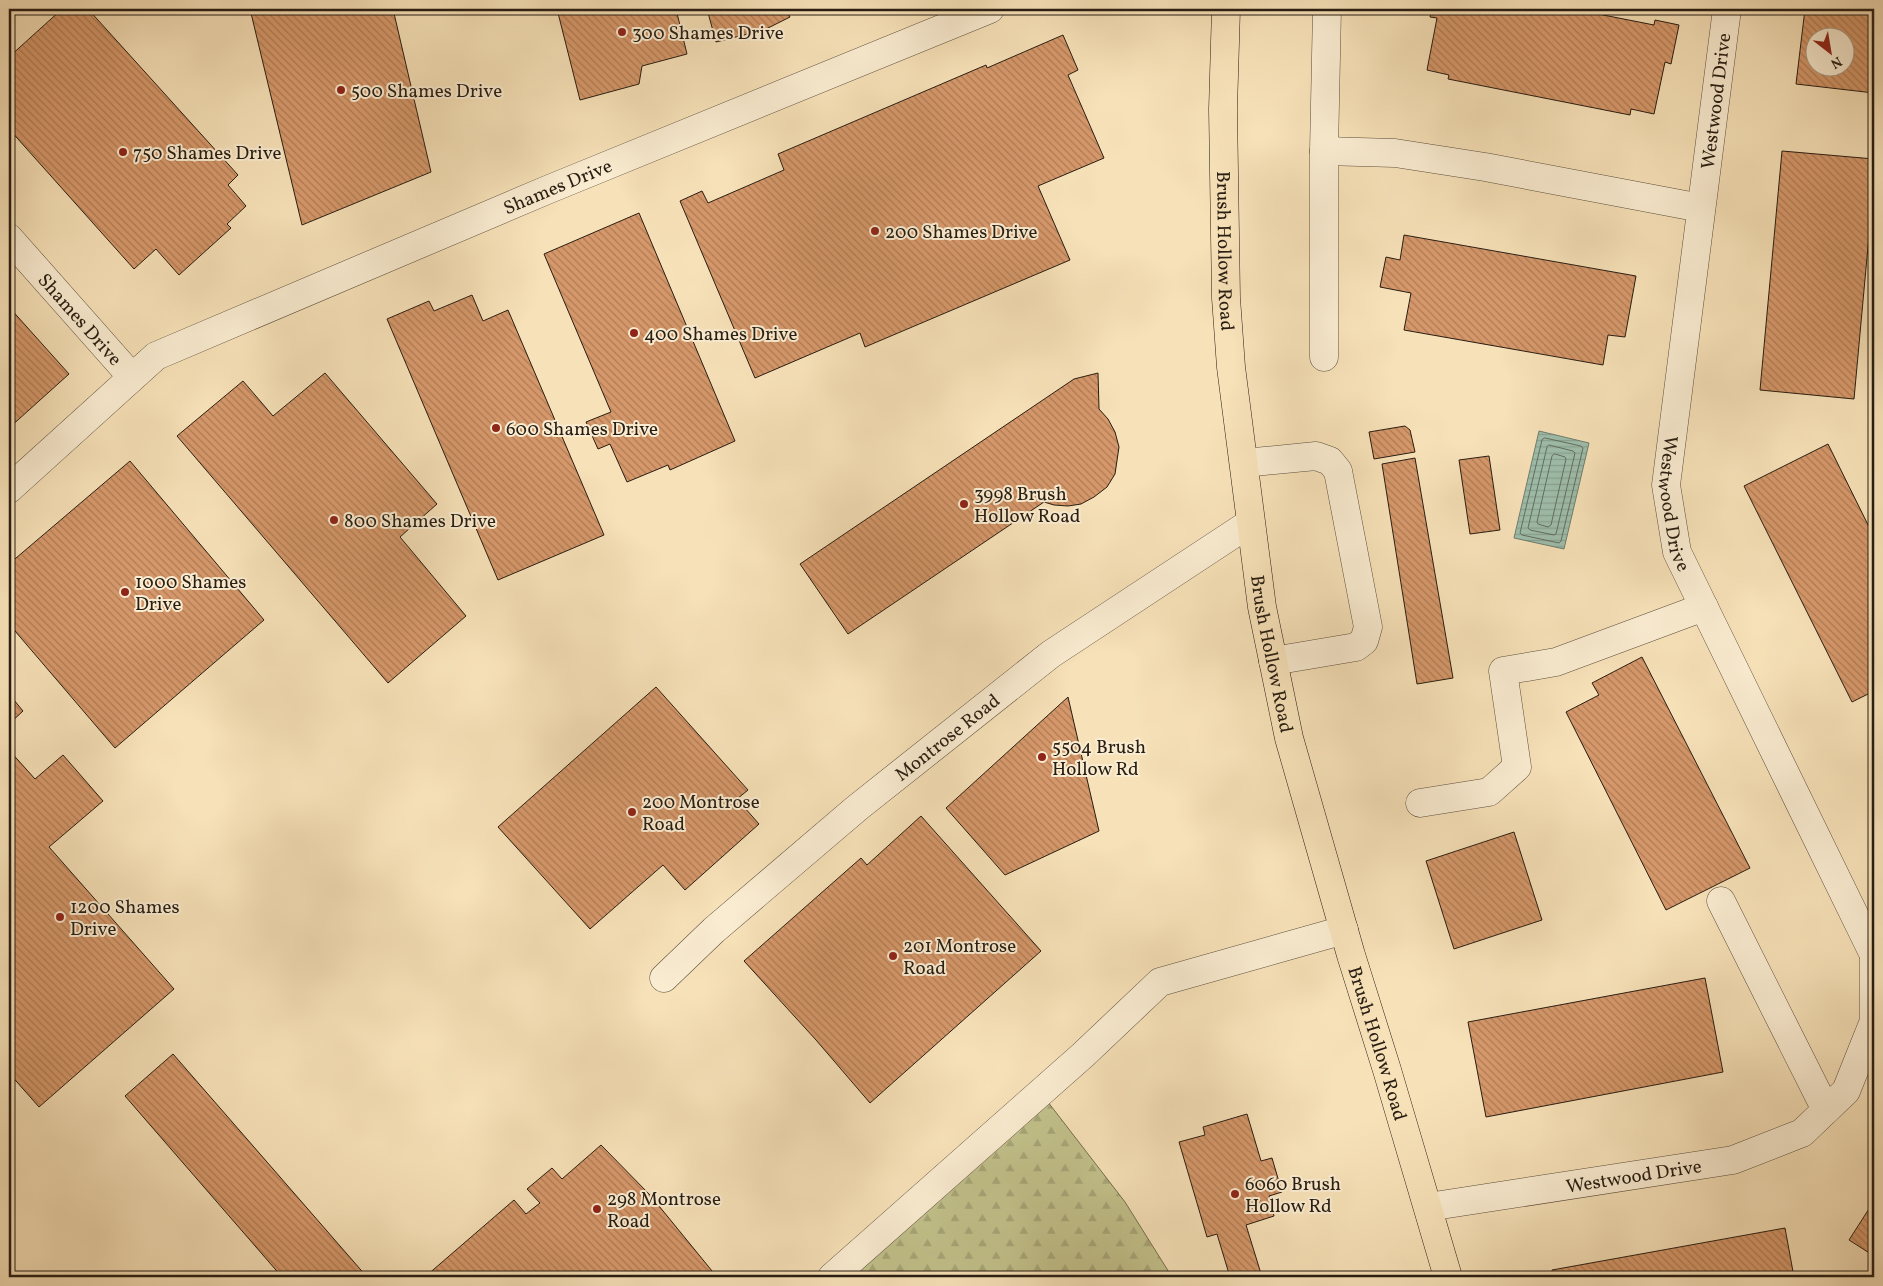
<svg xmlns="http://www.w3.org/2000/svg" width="1883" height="1286" font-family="Vollkorn,serif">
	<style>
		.forest { fill: url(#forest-firs); stroke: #746f4e }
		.water { fill: url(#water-rules); stroke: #6e7e6e }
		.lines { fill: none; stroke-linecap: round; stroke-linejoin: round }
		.shore { stroke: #626e5f; stroke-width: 1 }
		.building { fill: url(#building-back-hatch); stroke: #271d12; fill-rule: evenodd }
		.minor-casing { stroke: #5b4e3c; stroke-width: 29 }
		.major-casing { stroke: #271d12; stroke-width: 29 }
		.minor { stroke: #faecd1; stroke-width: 28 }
		.major { stroke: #f7e1b8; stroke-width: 28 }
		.poi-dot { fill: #8f2418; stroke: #faecd1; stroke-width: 2 }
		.labels { text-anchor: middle; stroke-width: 4; stroke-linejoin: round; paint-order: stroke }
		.poi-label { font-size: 19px; fill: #271d12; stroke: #faecd1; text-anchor: start }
		.street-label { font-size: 19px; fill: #271d12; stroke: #faecd1 }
	</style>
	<defs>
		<pattern id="forest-firs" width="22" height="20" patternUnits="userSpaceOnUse" patternTransform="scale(1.25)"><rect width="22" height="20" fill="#c2c18b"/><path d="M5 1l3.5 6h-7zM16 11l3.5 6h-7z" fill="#a7a577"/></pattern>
		<pattern id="water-rules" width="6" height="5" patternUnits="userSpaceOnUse" patternTransform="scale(1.25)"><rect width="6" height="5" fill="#9ebeac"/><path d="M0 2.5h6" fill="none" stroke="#88a393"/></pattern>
		<pattern id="building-back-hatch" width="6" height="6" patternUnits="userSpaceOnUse" patternTransform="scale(1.25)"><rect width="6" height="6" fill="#d6986a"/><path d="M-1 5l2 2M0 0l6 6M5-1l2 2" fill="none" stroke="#ae7b56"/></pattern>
	</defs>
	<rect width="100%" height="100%" fill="#f7e1b8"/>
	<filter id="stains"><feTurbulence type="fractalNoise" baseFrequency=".004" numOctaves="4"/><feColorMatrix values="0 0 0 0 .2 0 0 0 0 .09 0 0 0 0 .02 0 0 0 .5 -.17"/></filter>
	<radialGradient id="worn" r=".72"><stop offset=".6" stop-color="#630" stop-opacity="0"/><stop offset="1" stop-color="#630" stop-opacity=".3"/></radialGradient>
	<path class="forest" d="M1041,1093L1125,1202L1172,1277H850Z"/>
	<path class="water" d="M1539,431L1589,443L1564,549L1514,538Z"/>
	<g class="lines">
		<g class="shore">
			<path d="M1545,438L1581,446L1583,448L1561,541L1559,543L1522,535L1520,533L1542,440Z"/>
			<path d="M1549,445L1573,451L1575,453L1556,534L1554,535L1530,530L1528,528L1547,447Z"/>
			<path d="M1555,454L1565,457L1566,459L1551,525L1548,527L1538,524L1537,522L1552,456Z"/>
		</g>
	</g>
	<g class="building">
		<path d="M62,9H88L238,175L228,185L246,206L227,224L231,228L179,275L156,249L134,269L9,129V57Z"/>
		<path d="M250,9H393L431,172L302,225Z"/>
		<path d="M557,9H676L687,54L642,66L639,84L580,100Z"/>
		<path d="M707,9H786L790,17L764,30L716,42Z"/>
		<path d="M1432,9H1573L1654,25L1655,20L1679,25L1671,64L1665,62L1654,114L1631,109L1630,115L1448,79L1449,75L1427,70L1437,18L1430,17Z"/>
		<path d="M1805,9H1874V93L1796,84ZM1816,38H1846V68H1816Z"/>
		<path d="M1063,35L1078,70L1068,75L1104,158L1038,186L1070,260L865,347L860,333L755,378L680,201L702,191L708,203L784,170L778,154L986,65L987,68Z"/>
		<path d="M1782,151L1874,159V181L1854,399L1760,390Z"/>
		<path d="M639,213L735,441L670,470L668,465L627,482L610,444L598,449L586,422L611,412L544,254Z"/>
		<path d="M1404,235L1636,276L1625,337L1608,335L1603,365L1404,330L1411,293L1380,287L1386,257L1400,260Z"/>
		<path d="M472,295L483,321L508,310L604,535L498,580L387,319L429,301L434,311Z"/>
		<path d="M9,307L69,374L9,428Z"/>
		<path d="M325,373L437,504L400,537L466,616L388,683L177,436L243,381L273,416Z"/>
		<path d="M1098,373L1099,409L1108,419L1115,432L1119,447L1115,474L1107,487L1094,497L1081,504L1068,506L1054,505L1044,502L848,634L800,564L1074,379Z"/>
		<path d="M1405,426L1410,430L1415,452L1374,459L1369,432Z"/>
		<path d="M1828,444L1874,537V691L1852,702L1744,486Z"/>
		<path d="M1489,456L1500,530L1470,534L1459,460Z"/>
		<path d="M1415,458L1453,678L1417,684L1382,464Z"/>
		<path d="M130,461L264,620L115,748L9,624V564Z"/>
		<path d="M1642,657L1750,868L1666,910L1566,712L1599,695L1592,683Z"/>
		<path d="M656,687L748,790L737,799L759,824L685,890L663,865L590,929L498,827Z"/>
		<path d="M9,694L23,711L9,724Z"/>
		<path d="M1068,697L1099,831L1005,875L946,808Z"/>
		<path d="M9,750L35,779L63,755L103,801L49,847L174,989L39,1107L9,1073Z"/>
		<path d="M921,816L1041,951L870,1103L816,1040L744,961L861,858L867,865Z"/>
		<path d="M1514,832L1542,920L1454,949L1426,861Z"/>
		<path d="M1705,978L1723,1072L1486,1117L1468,1022Z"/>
		<path d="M173,1054L367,1277H282L125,1096Z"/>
		<path d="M1247,1114L1261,1161L1272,1158L1282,1192L1269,1196L1274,1216L1246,1225L1262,1277H1230L1217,1234L1207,1237L1179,1142L1205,1135L1203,1127Z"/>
		<path d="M601,1145L650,1195L717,1277L426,1276L514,1200L526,1214L540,1203L527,1189L552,1168L562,1179Z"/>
		<path d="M1874,1201V1256L1849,1240Z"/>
		<path d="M1785,1228L1794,1277H1553L1552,1270Z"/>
	</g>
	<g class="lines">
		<g class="minor-casing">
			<g id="minor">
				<path id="s1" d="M1727,9L1666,485L1677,552L1874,955"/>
				<path d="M1324,151L1395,153L1485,167L1701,208"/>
				<path id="s2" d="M9,238L132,377"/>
				<path d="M1324,357V151L1327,9"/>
				<path d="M1244,463L1316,456L1330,461L1338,471L1368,627L1364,641L1356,647L1273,661"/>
				<path id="s3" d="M9,489L156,356L547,190L990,9"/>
				<path d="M1420,803L1489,792L1517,767L1503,671L1556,662L1704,607"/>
				<path d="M1721,901L1826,1110"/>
				<path id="s4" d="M664,978L714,930L857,808L1051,654L1250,523"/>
				<path id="s5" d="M1428,1207L1733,1160L1802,1133L1846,1091L1874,1021V958"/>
				<path d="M832,1277L1083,1055L1160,982L1344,930"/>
			</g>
		</g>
		<g class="major-casing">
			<g id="major">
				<path id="s6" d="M1226,9L1223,109L1226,298L1231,367L1262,607L1289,738L1351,955L1387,1070L1448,1277"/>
			</g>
		</g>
		<use href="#minor" class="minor"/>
		<use href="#major" class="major"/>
	</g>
	<g class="poi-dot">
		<circle cx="622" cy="32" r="5"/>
		<circle cx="341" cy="90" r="5"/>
		<circle cx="123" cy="152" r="5"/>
		<circle cx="875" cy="231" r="5"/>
		<circle cx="634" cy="333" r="5"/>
		<circle cx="496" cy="428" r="5"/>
		<circle cx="964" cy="504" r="5"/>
		<circle cx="334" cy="520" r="5"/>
		<circle cx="125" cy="592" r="5"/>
		<circle cx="1042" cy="757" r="5"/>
		<circle cx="632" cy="812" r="5"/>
		<circle cx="60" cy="917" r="5"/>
		<circle cx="893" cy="956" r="5"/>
		<circle cx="1235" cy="1194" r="5"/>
		<circle cx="597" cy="1209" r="5"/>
	</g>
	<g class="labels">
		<g class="poi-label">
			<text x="632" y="39">300 Shames Drive</text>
			<text x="351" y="97">500 Shames Drive</text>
			<text x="133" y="159">750 Shames Drive</text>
			<text x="885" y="238">200 Shames Drive</text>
			<text x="644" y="340">400 Shames Drive</text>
			<text x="506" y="435">600 Shames Drive</text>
			<text x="974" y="500">3998 Brush<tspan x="974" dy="22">Hollow Road</tspan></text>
			<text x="344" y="527">800 Shames Drive</text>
			<text x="135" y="588">1000 Shames<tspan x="135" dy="22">Drive</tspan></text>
			<text x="1052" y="753">5504 Brush<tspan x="1052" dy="22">Hollow Rd</tspan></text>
			<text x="642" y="808">200 Montrose<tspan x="642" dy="22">Road</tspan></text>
			<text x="70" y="913">1200 Shames<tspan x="70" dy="22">Drive</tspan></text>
			<text x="903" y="952">201 Montrose<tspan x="903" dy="22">Road</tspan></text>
			<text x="1245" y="1190">6060 Brush<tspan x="1245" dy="22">Hollow Rd</tspan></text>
			<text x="607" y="1205">298 Montrose<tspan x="607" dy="22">Road</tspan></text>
		</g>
		<g class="street-label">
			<text transform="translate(1715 101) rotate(-83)" y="7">Westwood Drive</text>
			<text dy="7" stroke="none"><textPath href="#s3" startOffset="634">Shames Drive</textPath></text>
			<text dy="7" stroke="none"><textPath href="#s6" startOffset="242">Brush Hollow Road</textPath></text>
			<text dy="7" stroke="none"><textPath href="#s2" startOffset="108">Shames Drive</textPath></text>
			<text dy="7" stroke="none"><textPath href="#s1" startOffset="499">Westwood Drive</textPath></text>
			<text dy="7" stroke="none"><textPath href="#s6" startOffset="648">Brush Hollow Road</textPath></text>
			<text dy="7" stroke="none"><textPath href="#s4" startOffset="372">Montrose Road</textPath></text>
			<text dy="7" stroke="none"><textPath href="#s6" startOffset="1052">Brush Hollow Road</textPath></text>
			<text dy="7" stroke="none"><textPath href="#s5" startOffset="208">Westwood Drive</textPath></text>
		</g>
	</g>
	<rect width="1883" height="1286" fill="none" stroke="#f7e1b8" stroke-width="30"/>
	<rect x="10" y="10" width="1863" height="1266" fill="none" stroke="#271d12" stroke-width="2.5"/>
	<rect x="15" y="15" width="1853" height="1256" fill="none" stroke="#271d12"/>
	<g transform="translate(1830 52) rotate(149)"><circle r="24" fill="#faecd1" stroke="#a69985"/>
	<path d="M0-4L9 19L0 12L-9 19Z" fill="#8f2418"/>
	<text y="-8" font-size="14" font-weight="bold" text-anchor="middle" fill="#271d12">N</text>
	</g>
	<rect width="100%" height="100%" filter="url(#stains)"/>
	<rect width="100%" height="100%" fill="url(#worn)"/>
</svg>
